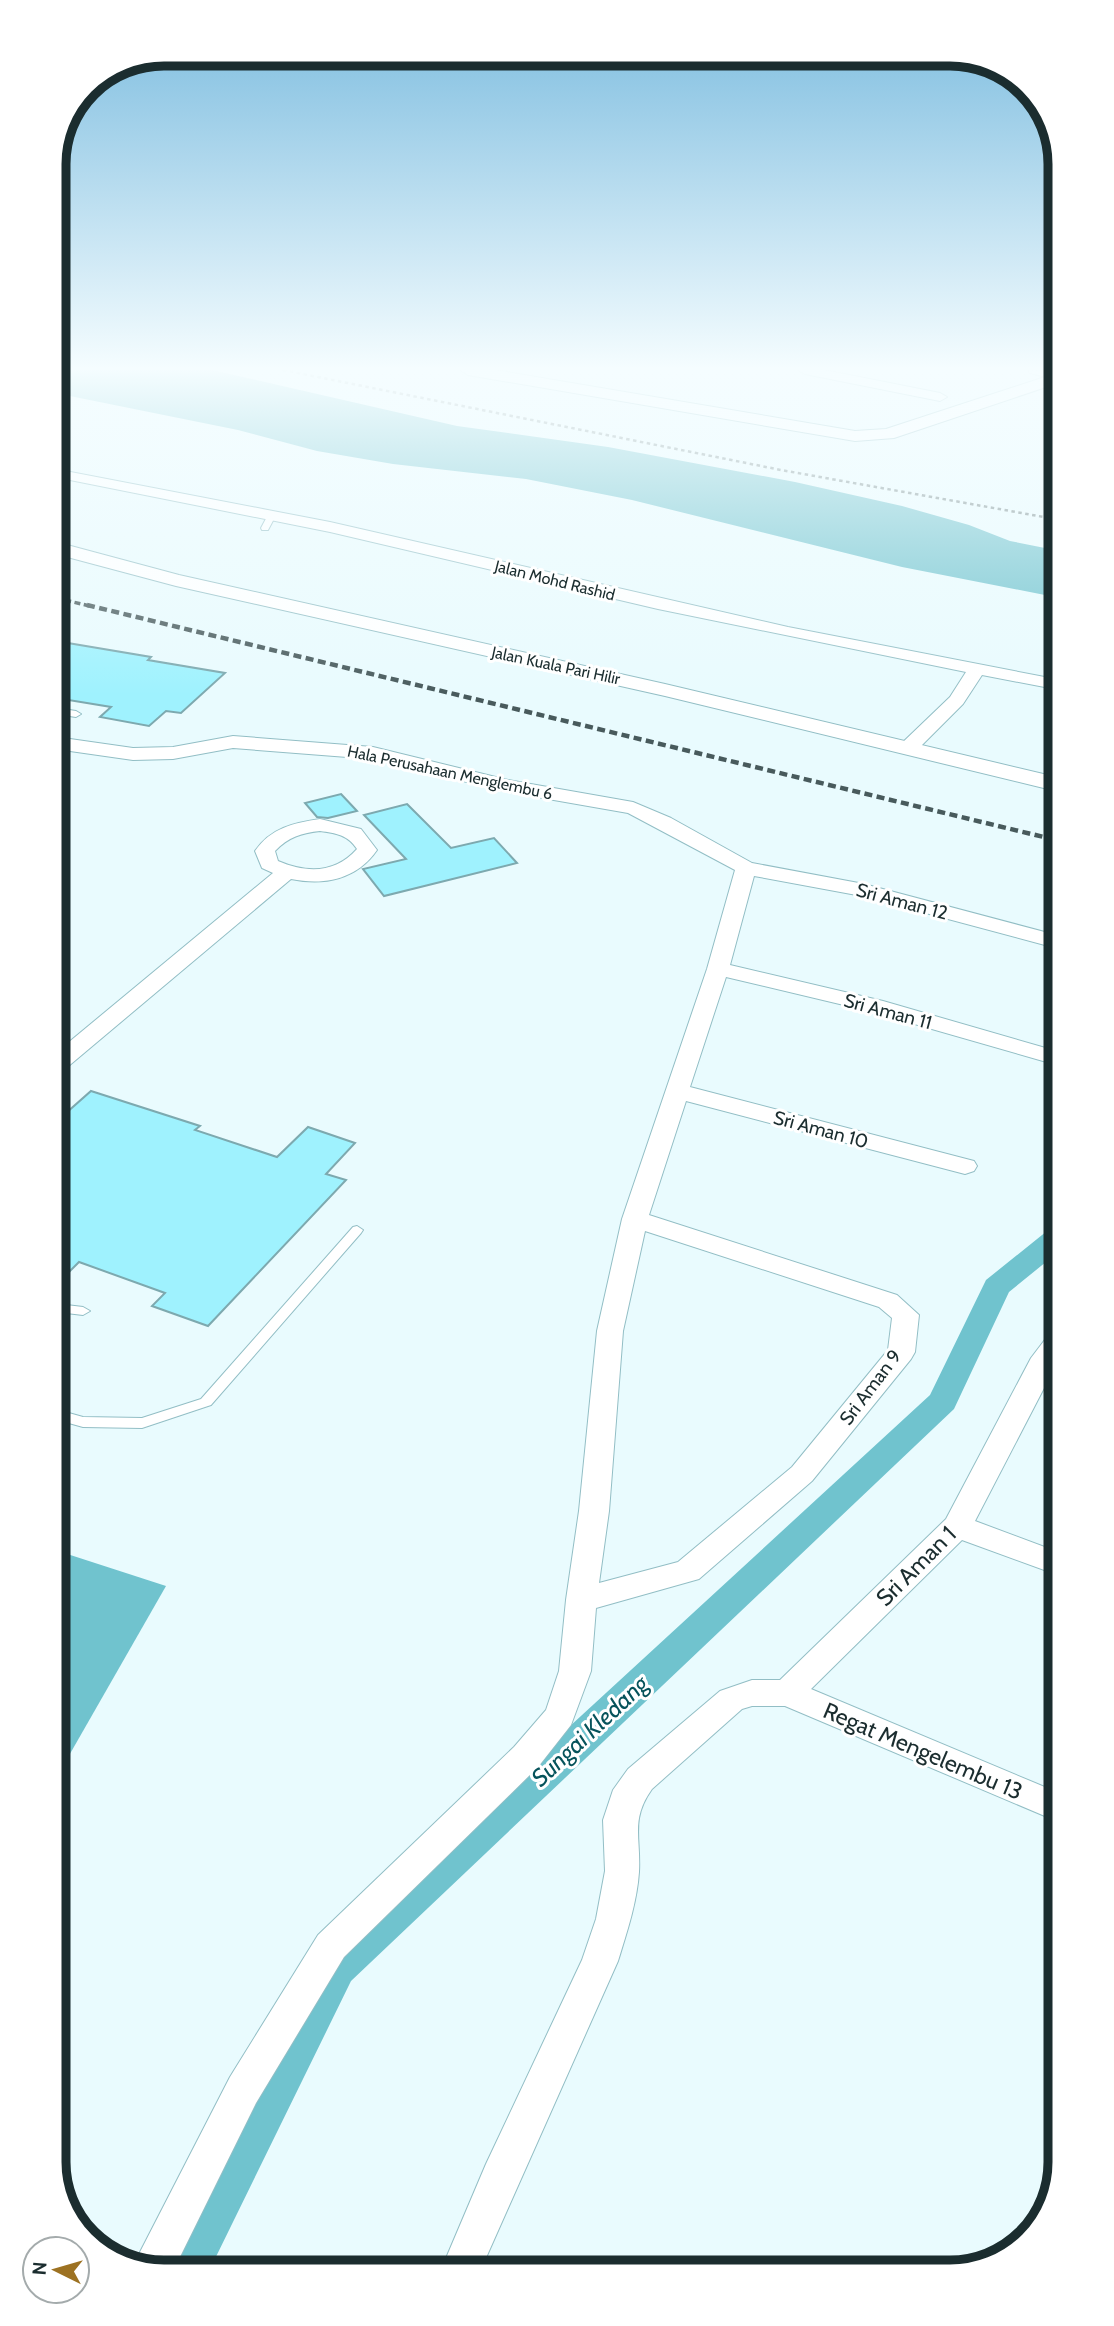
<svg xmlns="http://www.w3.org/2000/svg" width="1114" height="2326" font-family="Cabin,sans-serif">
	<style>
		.water { fill: #70c3ce }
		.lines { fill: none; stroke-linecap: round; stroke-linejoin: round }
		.canal { fill: #70c3ce; fill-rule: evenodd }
		.building { fill: #9ff2fe; stroke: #7da9af; stroke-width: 2 }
		.service-casing { stroke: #92bec5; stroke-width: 2 }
		.minor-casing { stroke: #92bec5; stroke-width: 2 }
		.tertiary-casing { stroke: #92bec5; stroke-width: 2 }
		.path { stroke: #7c8e90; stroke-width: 2.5; stroke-dasharray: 3.5 3.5; stroke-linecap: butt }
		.service { fill: #fff; fill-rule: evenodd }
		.minor { fill: #fff; fill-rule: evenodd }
		.tertiary { fill: #fff; fill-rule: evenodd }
		.rail-far1 { stroke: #485a5c; stroke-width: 3.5; stroke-dasharray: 6 3.5; stroke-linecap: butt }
		.rail { stroke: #485a5c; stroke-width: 4.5; stroke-dasharray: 8 4.5; stroke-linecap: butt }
		.labels { text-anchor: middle; stroke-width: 6; stroke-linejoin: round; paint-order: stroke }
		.far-street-label { font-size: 16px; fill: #1b2d2f; stroke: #fff }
		.street-label { font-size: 19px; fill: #1b2d2f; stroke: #fff }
		.near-street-label { font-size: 23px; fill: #1b2d2f; stroke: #fff }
		.near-water-label { font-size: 24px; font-style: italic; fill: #06535b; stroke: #fff }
		.rim { fill: none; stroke: #1b2d2f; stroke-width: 9 }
	</style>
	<rect width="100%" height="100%" fill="#e9fbfe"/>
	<g class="water">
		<path d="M55,370H212L457,426L608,447L795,482L902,506L969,525L1010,541L1055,550V597L902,567L632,500L526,479L393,464L317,451L238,430L55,393Z"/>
		<path d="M58,1551L166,1586L59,1773Z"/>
	</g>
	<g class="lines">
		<path class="canal" d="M1057,1229V1253L1009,1292L954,1409L351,1981L209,2271H162L321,1955L930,1395L986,1280L1047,1231Z"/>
	</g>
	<g class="building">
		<path d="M56,641L151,657L148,660L225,673L181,713L166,711L149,726L100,717L111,707L56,698V664L62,663L63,657L56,654Z"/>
		<path d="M341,794L357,811L328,818L317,817L305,803Z"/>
		<path d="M407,804L451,848L494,838L517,863L384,896L363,869L406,859L364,815Z"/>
		<path d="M91,1091L200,1126L195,1130L277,1157L308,1127L355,1143L326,1174L346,1180L208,1326L152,1306L165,1293L79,1262L58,1283L57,1121Z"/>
	</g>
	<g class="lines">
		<g class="service-casing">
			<g id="service">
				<path d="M269,513L276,515L268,530H262L261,528Z"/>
				<path d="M56,656L60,657V661L56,662Z"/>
				<path d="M56,708L76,711L81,714L76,717L56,714Z"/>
				<path d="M357,1226L363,1230L361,1233L211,1405L142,1428L83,1427L58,1420V1410L83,1417L142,1418L201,1399L353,1227Z"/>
				<path d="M58,1304L83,1307L90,1311L83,1315L58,1312Z"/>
			</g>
		</g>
		<g class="minor-casing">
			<g id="minor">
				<path d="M798,370H824L940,393L947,397L940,401L805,374Z"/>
				<path d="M1028,370L1054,371V379L1030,373Z"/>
				<path d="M55,469L330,522L788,627L1055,679V689L982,675L963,704L916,751L909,753L900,747L902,743L950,697L966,672L658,609L330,532L55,477Z"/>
				<path d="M233,736L373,747L508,780L633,802L671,818L752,863L864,884L1056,935V948L862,896L754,876L730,965L883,1001L1056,1051L1057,1065L869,1011L726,977L690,1087L974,1161L977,1166L974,1171L965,1174L686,1101L649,1215L897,1295L919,1315L915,1352L911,1359L812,1481L699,1579L596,1608L591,1671L571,1725L538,1767L344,1957L256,2103L173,2271H157L135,2263L138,2256L230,2077L318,1935L514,1747L546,1710L559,1671L566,1600L579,1511L597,1331L622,1219L707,969L735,870L628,813L508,792L373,759L233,748L173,759L133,760L56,749V737L133,748L173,747ZM645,1231L879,1307L892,1318L888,1350L792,1467L678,1562L599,1583L609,1511L623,1331Z"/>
				<path d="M320,819L361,829L377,850C357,879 325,886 291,879L65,1069L57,1071V1052L273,873L262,868L255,851C271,828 293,823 320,819ZM320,831C336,833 348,835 357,849C335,874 306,873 278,861L275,851C288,837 302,833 320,831Z"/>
				<path d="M1057,1335V1363L975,1521L1058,1552V1575L962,1540L811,1689L1059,1793V1822L785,1706H752L742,1709L652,1789C630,1820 641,1837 639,1872C637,1902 627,1932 618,1961L481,2269L441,2270L486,2164L582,1960L596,1919L605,1871L603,1820L613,1790L628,1769L720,1691L752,1680H780L946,1519L1031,1358L1047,1337Z"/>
			</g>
		</g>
		<g class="tertiary-casing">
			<g id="tertiary">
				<path d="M460,370H495L855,431L886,429L1054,374L1055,384L894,438L855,441L468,375Z"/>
				<path d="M56,542L179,575L665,684L1056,777V791L665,696L176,586L56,554Z"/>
			</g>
		</g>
		<path class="path" d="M283,370L781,470L1055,519"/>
		<use href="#service" class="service"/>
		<use href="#minor" class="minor"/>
		<use href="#tertiary" class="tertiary"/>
		<path class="rail-far1" d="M56,598L94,607"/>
		<path class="rail" d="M87,605L1056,840"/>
	</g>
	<linearGradient id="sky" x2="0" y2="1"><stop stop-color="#78bade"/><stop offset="0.53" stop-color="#f5fdff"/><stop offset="1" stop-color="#f5fdff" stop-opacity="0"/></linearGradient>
	<rect width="1114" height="695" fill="url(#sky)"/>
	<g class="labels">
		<g class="far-street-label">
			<text transform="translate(555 580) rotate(14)" y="6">Jalan Mohd Rashid</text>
			<text transform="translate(556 665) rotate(12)" y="6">Jalan Kuala Pari Hilir</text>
			<text transform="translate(450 772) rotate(12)" y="6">Hala Perusahaan Menglembu 6</text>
		</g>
		<g class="street-label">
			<text transform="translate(902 901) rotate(15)" y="7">Sri Aman 12</text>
			<text transform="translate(888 1011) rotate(15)" y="7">Sri Aman 11</text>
			<text transform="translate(821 1129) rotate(15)" y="7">Sri Aman 10</text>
			<text transform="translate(870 1387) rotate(-53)" y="7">Sri Aman 9</text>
		</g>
		<g class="near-street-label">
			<text transform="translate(916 1566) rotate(-45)" y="8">Sri Aman 1</text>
			<text transform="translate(923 1751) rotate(23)" y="8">Regat Mengelembu 13</text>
		</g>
		<g class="near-water-label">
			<text transform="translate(590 1731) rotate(-43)" y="8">Sungai Kledang</text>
		</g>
	</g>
	<path d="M0 0H1114V2326H0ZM164 66H950A98 98 0 0 1 1048 164V2162A98 98 0 0 1 950 2260H164A98 98 0 0 1 66 2162V164A98 98 0 0 1 164 66Z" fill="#fff" fill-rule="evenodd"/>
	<path class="rim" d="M164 66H950A98 98 0 0 1 1048 164V2162A98 98 0 0 1 950 2260H164A98 98 0 0 1 66 2162V164A98 98 0 0 1 164 66Z"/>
	<g transform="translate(56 2270) rotate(275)"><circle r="33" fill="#ffffff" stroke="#a4abac" stroke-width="2"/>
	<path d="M0-5L12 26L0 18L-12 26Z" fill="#9d7222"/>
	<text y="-10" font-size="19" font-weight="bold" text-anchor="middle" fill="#1b2d2f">N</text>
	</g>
</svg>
